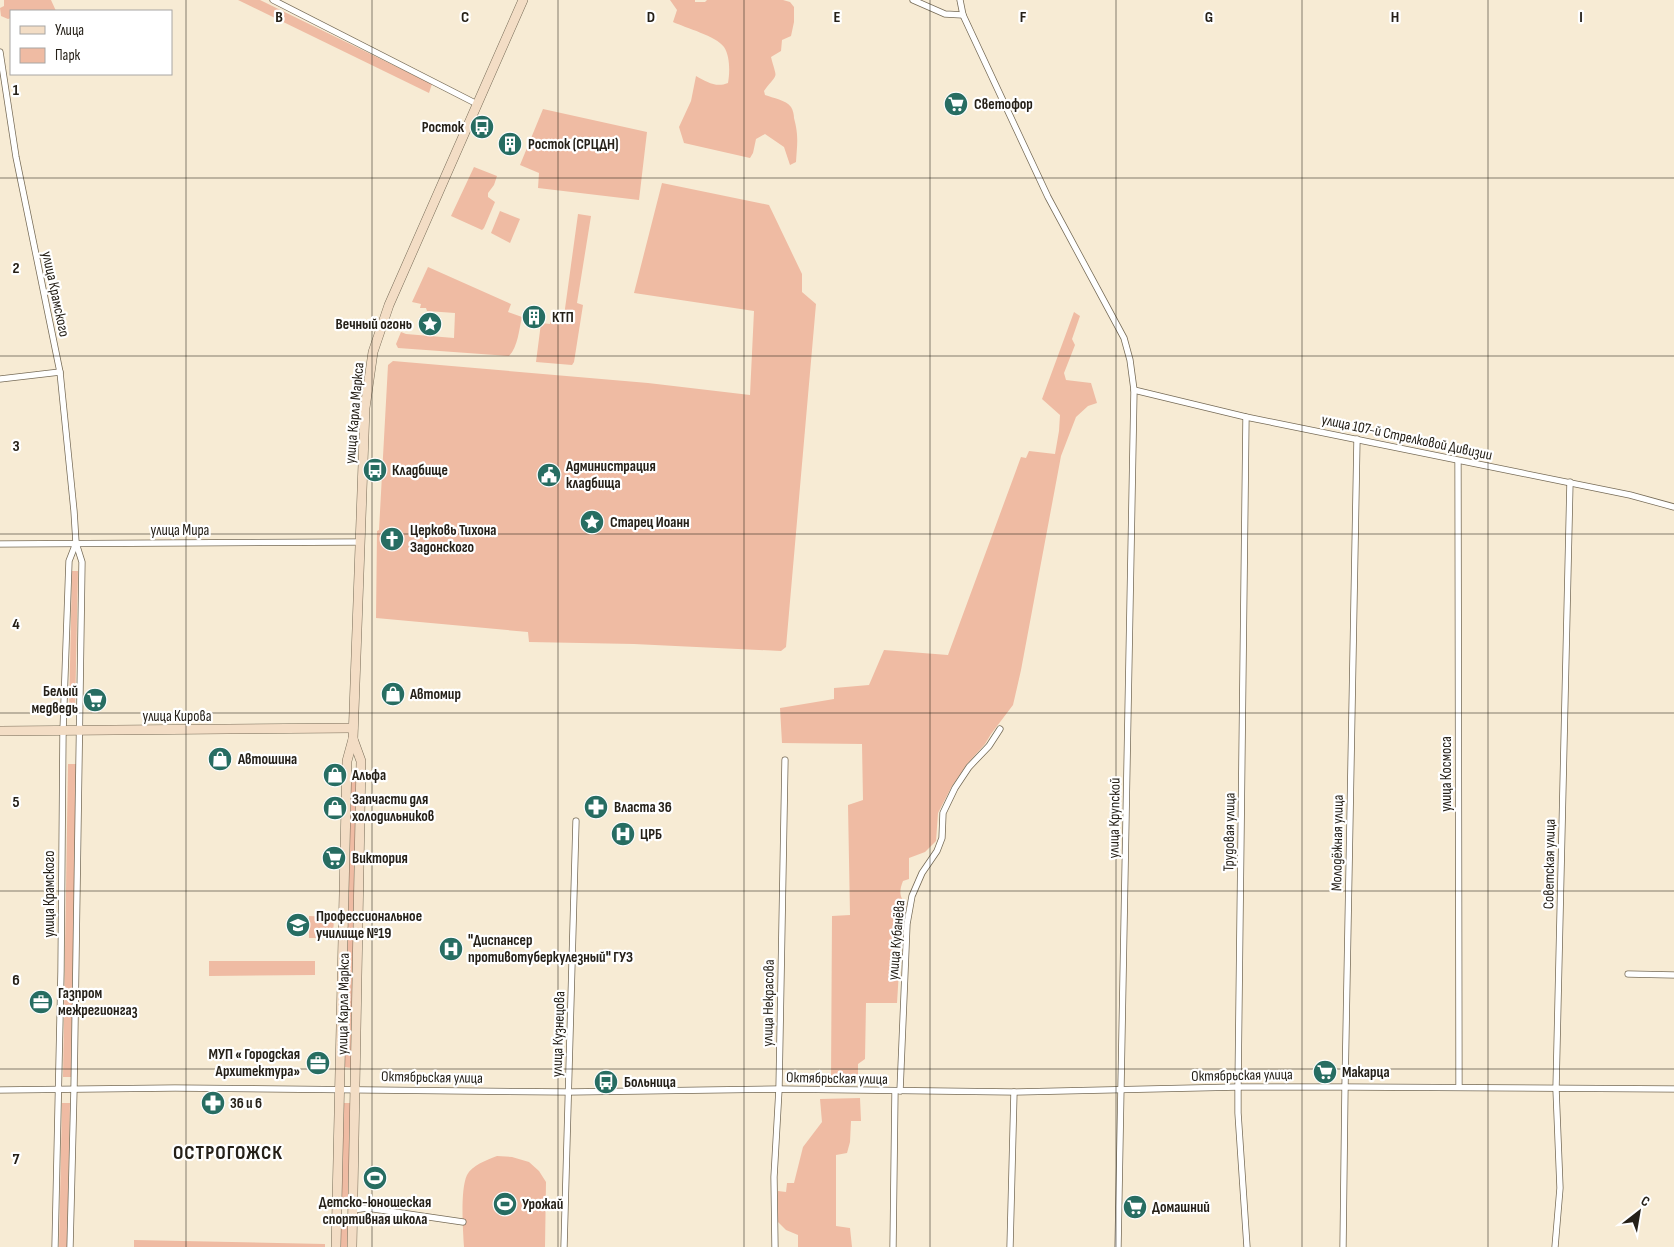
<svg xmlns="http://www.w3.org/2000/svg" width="1674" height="1247" font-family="'Sofia Sans Condensed',sans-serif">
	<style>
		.green { fill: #efbba3 }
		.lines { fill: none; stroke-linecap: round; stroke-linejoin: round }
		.street-casing { stroke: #766b57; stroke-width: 7 }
		.secondary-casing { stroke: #766b57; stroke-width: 10 }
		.street { stroke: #fff; stroke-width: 5.5 }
		.secondary { stroke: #f3ddc5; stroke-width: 9 }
		.grid { fill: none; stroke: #252018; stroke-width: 1; stroke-opacity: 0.55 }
		.labels { text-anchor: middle; stroke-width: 4.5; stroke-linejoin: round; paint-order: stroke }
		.poi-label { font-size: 15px; font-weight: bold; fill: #252018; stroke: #fff; text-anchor: start }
		.street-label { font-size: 15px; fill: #252018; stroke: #fff }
		.district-label { font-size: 20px; font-weight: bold; letter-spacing: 1px; fill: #252018; stroke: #fff }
		.grid-label { font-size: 16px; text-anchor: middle; font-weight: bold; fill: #252018; stroke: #fff; stroke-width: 4.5; stroke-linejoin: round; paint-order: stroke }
	</style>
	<rect width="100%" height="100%" fill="#f7ebd4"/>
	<g class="green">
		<path d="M4,0H51L56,11H11V18L8,19L1,16L0,8L4,6Z"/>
		<path d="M238,0H260L432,84L429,93Z"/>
		<path d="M670,0H695V2H705L707,0H783L790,2L794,7V22L791,36L782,40L781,51L771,57C777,81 779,71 764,91L765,95C773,98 786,100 791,107C793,110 794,115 794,118C799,137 797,144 796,162L790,165L784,147L765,134L756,139L753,153L750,158L684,143L679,127L691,101L696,76C707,82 716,88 728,83C730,72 730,56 724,47C716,36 686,28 673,22L677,10Z"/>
		<path d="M543,109L647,132L639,200L538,188L539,173L520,165Z"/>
		<path d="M474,167L497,176L494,185L488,193V197L495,202L484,228L482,230L451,216Z"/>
		<path d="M662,183L769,205L802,274V292L816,304L786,647L781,651L634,644L529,642L528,632L376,618L377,531L379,530L388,365L393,361L648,383L750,395L754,311L634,293Z"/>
		<path d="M500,211L520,219L510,243L491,233Z"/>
		<path d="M578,214L591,216L577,303L583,305L574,362L572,365L536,362L541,323L550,324L552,314L564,316Z"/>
		<path d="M428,267L511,304L508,312L522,317C519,329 518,347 509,356L398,348L396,344L401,332L406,334L454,338L455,313L427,311L426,308H420L421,304L412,302Z"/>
		<path d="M1074,312L1080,316L1072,339L1075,345L1064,373L1066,380L1091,383L1097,403L1088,406L1076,417L1061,456L1021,670L1013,705L991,734L985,744L967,764L952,786L938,813L936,841L925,852L909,858V879L903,881C899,891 899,898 907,904L902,923L897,1003H866L865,1059L858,1064V1078L831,1080L832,916L850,915L848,805L863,800L862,744L782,743L780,708L834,699V688L869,685L884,650L948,655L1021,457L1026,458L1029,451L1055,454L1059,431L1060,415L1042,399Z"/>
		<path d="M72,571H78L75,712H69Z"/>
		<path d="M68,764H76L71,1077H63Z"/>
		<path d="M350,780H356L352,1068L344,1067Z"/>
		<path d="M309,916L334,917L333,938H309Z"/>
		<path d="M209,961H315V975L209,976Z"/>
		<path d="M860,1098L861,1121H851L850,1142L847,1153L836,1155V1226L850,1228L852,1247H798V1235L786,1230L778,1222V1191L786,1192L787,1183H794L803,1147L822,1122L820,1099Z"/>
		<path d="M62,1103H70L67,1247H59Z"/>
		<path d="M342,1103H351L348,1205H340Z"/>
		<path d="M497,1156L512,1157L529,1162L539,1171L546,1182L545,1247H464C463,1230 460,1190 467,1175C472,1165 487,1160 497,1156Z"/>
		<path d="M340,1216H348V1247H339Z"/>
		<path d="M134,1240L325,1244V1247H134Z"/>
	</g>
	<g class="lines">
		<g class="street-casing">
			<g id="street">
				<path d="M273,0L477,104"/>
				<path d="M913,0L945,14L963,15"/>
				<path d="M960,0L963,15L1048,197L1124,338L1130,360L1134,390L1118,1247"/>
				<path d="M0,52L16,157L60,372L74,511L76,543L82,562L74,1089L70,1247"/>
				<path d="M0,379L60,372"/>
				<path d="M1134,390L1246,417L1630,495L1674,507"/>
				<path d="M1246,417L1238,1087V1113L1247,1247"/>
				<path d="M1458,461L1459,1087"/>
				<path d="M0,544L361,542"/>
				<path d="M1628,974L1674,975"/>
				<path d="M0,1090L175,1088L569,1092L779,1089L1014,1092L1238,1087H1345L1674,1089"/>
				<path d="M900,1091L907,924L912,896L922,873L937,851L942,838L943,813L955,788L969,767L989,746L1000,729"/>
				<path d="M353,1210L367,1208L463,1222"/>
				<path d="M55,1247L61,971L63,731L69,561L76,543"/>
				<path d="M564,1247L576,821"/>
				<path d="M775,1247L774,1177L779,1089L785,760"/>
				<path d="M893,1247L895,1091"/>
				<path d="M1010,1247L1014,1092"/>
				<path d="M1343,1247L1345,1087L1357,439"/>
				<path d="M1555,1247L1560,1188L1556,1089L1570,482"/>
			</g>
		</g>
		<g class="secondary-casing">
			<g id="secondary">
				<path d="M0,731L353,728"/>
				<path d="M336,1247L347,761L353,739L365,408L373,352L389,305L523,0"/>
				<path d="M352,1247L361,761L353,739"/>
			</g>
		</g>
		<use href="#street" class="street"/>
		<use href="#secondary" class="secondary"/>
	</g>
	<path class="grid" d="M186,0V1247M372,0V1247M558,0V1247M744,0V1247M930,0V1247M1116,0V1247M1302,0V1247M1488,0V1247M0,178H1674M0,356H1674M0,534H1674M0,713H1674M0,891H1674M0,1069H1674"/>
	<defs>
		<g id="supermarket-disc" transform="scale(1.25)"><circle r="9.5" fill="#276d62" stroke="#fff"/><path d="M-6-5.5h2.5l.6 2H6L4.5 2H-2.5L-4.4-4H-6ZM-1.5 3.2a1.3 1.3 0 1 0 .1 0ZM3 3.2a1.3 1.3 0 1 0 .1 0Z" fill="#fff"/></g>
		<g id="bus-disc" transform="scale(1.25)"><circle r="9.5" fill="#276d62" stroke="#fff"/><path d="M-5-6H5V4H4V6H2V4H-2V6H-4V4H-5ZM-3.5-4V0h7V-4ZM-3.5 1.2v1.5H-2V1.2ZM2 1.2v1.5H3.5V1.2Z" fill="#fff"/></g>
		<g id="building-disc" transform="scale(1.25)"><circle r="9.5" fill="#276d62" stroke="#fff"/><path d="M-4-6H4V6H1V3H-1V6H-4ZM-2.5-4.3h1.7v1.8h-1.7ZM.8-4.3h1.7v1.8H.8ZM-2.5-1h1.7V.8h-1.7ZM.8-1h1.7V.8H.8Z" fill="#fff"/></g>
		<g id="sight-disc" transform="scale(1.25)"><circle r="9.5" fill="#276d62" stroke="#fff"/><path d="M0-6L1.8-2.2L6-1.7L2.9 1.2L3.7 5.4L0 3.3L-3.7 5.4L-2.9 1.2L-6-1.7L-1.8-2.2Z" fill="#fff"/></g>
		<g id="civic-disc" transform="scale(1.25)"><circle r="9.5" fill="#276d62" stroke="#fff"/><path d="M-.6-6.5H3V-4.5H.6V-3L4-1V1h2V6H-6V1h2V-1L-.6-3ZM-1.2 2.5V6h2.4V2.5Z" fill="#fff"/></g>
		<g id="church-disc" transform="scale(1.25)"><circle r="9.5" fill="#276d62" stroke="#fff"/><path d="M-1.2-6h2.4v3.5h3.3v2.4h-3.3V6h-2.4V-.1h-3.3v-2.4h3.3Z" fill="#fff"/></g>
		<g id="shop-disc" transform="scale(1.25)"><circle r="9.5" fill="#276d62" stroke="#fff"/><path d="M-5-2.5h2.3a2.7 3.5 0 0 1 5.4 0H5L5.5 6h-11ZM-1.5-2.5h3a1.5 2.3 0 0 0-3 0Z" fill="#fff"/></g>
		<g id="pharmacy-disc" transform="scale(1.25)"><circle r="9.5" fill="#276d62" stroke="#fff"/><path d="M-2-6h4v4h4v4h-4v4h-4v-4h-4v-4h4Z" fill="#fff"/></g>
		<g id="hospital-disc" transform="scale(1.25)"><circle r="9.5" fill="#276d62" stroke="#fff"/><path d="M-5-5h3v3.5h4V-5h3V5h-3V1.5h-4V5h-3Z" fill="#fff"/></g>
		<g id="university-disc" transform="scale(1.25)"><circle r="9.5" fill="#276d62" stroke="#fff"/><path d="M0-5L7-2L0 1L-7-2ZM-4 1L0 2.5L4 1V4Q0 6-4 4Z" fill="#fff"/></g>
		<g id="office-disc" transform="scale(1.25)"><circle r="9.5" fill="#276d62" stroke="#fff"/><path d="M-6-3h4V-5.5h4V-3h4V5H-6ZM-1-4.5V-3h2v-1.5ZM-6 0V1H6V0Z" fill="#fff"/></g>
		<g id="stadium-disc" transform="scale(1.25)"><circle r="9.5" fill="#276d62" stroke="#fff"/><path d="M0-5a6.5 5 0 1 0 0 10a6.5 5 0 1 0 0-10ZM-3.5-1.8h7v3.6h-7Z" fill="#fff"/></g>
	</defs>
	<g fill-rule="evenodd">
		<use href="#supermarket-disc" x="956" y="104"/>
		<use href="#bus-disc" x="482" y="127"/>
		<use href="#building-disc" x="510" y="144"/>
		<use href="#building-disc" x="534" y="317"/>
		<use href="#sight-disc" x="430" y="324"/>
		<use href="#bus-disc" x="375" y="470"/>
		<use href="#civic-disc" x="549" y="475"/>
		<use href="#sight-disc" x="592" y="522"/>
		<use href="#church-disc" x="392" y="539"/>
		<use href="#shop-disc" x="393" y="694"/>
		<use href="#supermarket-disc" x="95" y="700"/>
		<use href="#shop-disc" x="220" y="759"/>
		<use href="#shop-disc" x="335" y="775"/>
		<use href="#pharmacy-disc" x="596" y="807"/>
		<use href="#shop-disc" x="335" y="808"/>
		<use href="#hospital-disc" x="623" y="834"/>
		<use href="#supermarket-disc" x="334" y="858"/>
		<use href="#university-disc" x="298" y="925"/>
		<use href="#hospital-disc" x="451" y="949"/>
		<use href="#office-disc" x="41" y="1002"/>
		<use href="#office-disc" x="318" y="1063"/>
		<use href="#supermarket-disc" x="1325" y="1072"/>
		<use href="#bus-disc" x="606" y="1082"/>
		<use href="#pharmacy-disc" x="213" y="1103"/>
		<use href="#stadium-disc" x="375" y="1178"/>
		<use href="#stadium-disc" x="505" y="1204"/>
		<use href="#supermarket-disc" x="1135" y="1207"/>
	</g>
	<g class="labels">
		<g class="poi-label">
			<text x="974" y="109">Светофор</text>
			<text x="464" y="132" text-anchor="end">Росток</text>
			<text x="528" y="149">Росток (СРЦДН)</text>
			<text x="552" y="322">КТП</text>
			<text x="412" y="329" text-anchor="end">Вечный огонь</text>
			<text x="566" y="471">Администрация<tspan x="566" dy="17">кладбища</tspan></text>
			<text x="392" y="475">Кладбище</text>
			<text x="610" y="527">Старец Иоанн</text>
			<text x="410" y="535">Церковь Тихона<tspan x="410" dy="17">Задонского</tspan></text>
			<text x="78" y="696" text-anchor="end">Белый<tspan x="78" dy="17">медведь</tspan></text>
			<text x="410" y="699">Автомир</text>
			<text x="238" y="764">Автошина</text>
			<text x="352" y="780">Альфа</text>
			<text x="352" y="804">Запчасти для<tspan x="352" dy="17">холодильников</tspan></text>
			<text x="614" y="812">Власта 36</text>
			<text x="640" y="839">ЦРБ</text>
			<text x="352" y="863">Виктория</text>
			<text x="316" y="921">Профессиональное<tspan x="316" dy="17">училище №19</tspan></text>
			<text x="468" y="945">"Диспансер<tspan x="468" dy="17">противотуберкулезный" ГУЗ</tspan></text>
			<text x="58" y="998">Газпром<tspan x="58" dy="17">межрегионгаз</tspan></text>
			<text x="300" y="1059" text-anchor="end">МУП « Городская<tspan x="300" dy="17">Архитектура»</tspan></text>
			<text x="1342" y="1077">Макарца</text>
			<text x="624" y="1087">Больница</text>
			<text x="230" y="1108">36 и 6</text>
			<text x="375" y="1207" text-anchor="middle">Детско-юношеская<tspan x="375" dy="17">спортивная школа</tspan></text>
			<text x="522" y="1209">Урожай</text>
			<text x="1152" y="1212">Домашний</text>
		</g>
		<g class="street-label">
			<text transform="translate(56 294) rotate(78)" y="5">улица Крамского</text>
			<text transform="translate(354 413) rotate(-85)" y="5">улица Карла Маркса</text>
			<text transform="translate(1407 437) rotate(12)" y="5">улица 107-й Стрелковой Дивизии</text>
			<text x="180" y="535">улица Мира</text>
			<text x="177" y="721">улица Кирова</text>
			<text transform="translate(1446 774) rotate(-90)" y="5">улица Космоса</text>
			<text transform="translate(1114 818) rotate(-89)" y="5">улица Крупской</text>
			<text transform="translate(1229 832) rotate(-89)" y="5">Трудовая улица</text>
			<text transform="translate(1337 843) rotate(-89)" y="5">Молодёжная улица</text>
			<text transform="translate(1549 864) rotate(-89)" y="5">Советская улица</text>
			<text transform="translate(49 894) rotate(-90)" y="5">улица Крамского</text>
			<text transform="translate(896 940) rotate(-85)" y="5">улица Кубанёва</text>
			<text transform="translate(768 1003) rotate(-89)" y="5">улица Некрасова</text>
			<text transform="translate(343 1004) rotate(-89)" y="5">улица Карла Маркса</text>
			<text transform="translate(558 1034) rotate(-88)" y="5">улица Кузнецова</text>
			<text transform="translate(1242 1075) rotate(-1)" y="5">Октябрьская улица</text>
			<text transform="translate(432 1077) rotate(1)" y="5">Октябрьская улица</text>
			<text transform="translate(837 1078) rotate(1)" y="5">Октябрьская улица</text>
		</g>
		<g class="district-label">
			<text x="228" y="1159">ОСТРОГОЖСК</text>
		</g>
	</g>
	<g class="grid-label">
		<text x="279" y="22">B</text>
		<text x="465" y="22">C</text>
		<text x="651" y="22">D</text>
		<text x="837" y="22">E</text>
		<text x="1023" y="22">F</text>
		<text x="1209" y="22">G</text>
		<text x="1395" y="22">H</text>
		<text x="1581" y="22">I</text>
		<text x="16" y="95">1</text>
		<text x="16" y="273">2</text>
		<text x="16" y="451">3</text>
		<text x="16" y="629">4</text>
		<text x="16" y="807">5</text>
		<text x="16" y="985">6</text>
		<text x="16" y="1164">7</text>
	</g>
	<rect x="10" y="10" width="162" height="65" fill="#ffffff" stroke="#a8a6a3"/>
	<rect x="20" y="26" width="25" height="8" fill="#f3ddc5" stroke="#a8a6a3"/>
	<text x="55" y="35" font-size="15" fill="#252018">Улица</text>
	<rect x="20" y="48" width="25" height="15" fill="#efbba3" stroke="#a8a6a3"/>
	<text x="55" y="60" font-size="15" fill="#252018">Парк</text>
	<g transform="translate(1639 1212) rotate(31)" stroke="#ffffff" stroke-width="4" paint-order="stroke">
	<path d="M0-4L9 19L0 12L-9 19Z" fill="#252018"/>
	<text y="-8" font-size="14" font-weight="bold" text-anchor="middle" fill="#252018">С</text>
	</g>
</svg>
